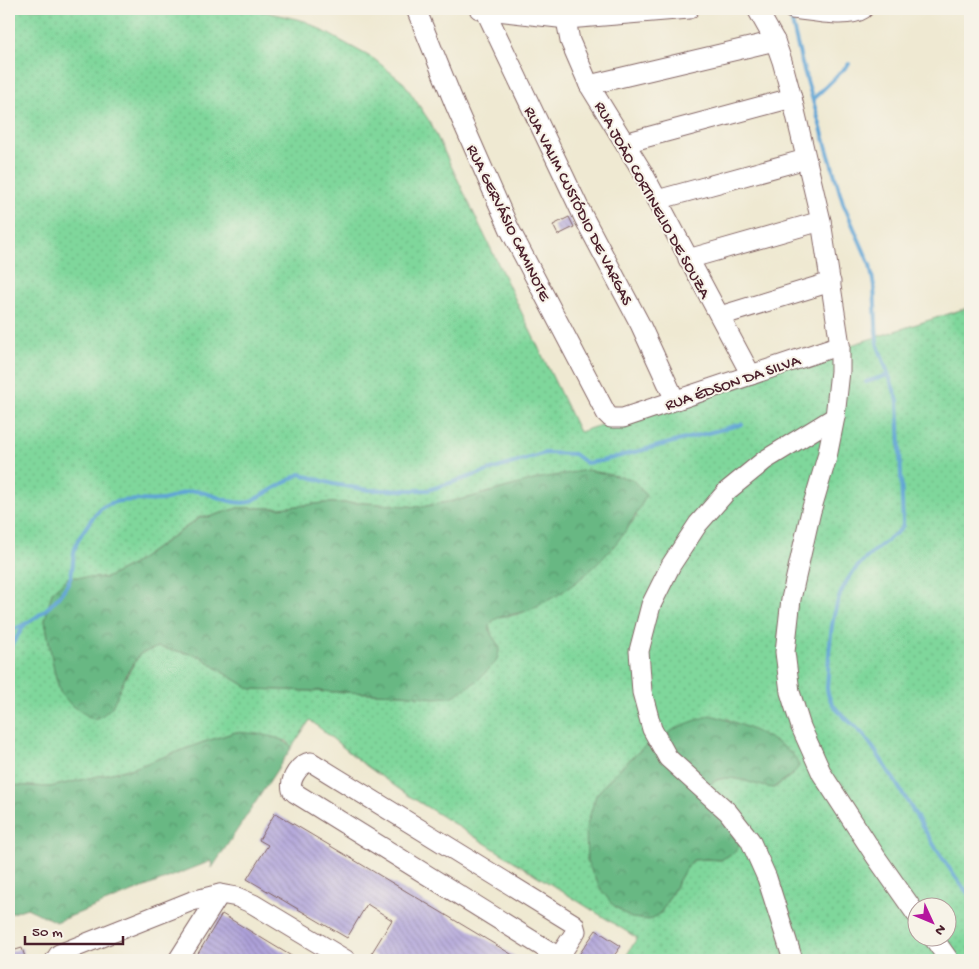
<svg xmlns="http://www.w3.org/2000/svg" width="979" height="969" font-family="'Gochi Hand',sans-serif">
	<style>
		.grass { fill: url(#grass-dots); stroke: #647b63; fill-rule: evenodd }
		.forest { fill: url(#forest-crowns); stroke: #586c57 }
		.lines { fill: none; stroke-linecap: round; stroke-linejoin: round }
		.stream { stroke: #60a5d5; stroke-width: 4 }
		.building { fill: url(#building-back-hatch) }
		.minor-casing { stroke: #846665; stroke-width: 21 }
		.minor { stroke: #fff; stroke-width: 19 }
		.labels { text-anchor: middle; stroke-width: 4; stroke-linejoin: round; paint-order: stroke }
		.street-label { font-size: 16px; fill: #4a1f2b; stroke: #f7f3e8 }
	</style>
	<defs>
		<pattern id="grass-dots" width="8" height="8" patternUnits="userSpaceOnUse" patternTransform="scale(1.25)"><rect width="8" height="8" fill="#7fd79b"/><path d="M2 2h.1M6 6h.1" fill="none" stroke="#6fb886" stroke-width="1.8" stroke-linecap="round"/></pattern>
		<pattern id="forest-crowns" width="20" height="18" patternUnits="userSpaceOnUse" patternTransform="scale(1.25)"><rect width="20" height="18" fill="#67b883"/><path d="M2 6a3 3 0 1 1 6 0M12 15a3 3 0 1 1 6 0" fill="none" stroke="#57956b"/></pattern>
		<pattern id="building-back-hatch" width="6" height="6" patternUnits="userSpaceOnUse" patternTransform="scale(1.25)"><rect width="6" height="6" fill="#aea2da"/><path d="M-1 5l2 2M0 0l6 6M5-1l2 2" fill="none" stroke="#9083b1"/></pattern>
	</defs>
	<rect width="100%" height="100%" fill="#f7f3e8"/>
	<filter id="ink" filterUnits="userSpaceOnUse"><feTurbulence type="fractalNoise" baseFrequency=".02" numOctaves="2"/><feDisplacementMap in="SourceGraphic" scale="10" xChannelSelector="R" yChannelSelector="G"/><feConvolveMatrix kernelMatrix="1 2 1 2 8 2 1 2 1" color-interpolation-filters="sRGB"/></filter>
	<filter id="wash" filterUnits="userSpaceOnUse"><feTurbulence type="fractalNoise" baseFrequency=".0096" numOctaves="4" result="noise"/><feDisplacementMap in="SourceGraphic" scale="20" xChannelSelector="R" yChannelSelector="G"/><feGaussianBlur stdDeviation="1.12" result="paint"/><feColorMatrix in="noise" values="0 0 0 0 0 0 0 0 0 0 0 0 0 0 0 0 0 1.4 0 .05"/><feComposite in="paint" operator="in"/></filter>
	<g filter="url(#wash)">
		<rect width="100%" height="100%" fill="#efe9d2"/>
		<path class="grass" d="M9,9H253L305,21L374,59L404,83L430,122L579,432L970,307V960H624L637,938L406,794L361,762L310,720L292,747L287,741L262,735L236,732L204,742L134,768L50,787L9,785ZM541,478L637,515C606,560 573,588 523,612C509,619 500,611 489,625L491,634L500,648L434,698L402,694L251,689L222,672L200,656L158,647L140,654L121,685L60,692L54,670L45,620L69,577L106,578L132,565L200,517H209L238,508H280L324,503H365L421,507L468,498ZM727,719L764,736L793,754V774L774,788C753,786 727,769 709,785L722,860L706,859L693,860L683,873L660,914L596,795L616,772L643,748ZM916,906H946V936H916Z"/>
		<g class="forest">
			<path d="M587,470L632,479L646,495C625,542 584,584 537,606C532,609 525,612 519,613C507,616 497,615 489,625L491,634L500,648L496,662L477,681L452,697L434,698L402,694L251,689L222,672L200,656L158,647L140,654L127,673L112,707L102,716L93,719L72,706L60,692L54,670L45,620L52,592L69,577L106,578L132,565L201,517H209L238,508H280L324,503H365L421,507L468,498L541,478Z"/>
			<path d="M710,715C735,721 772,736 791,753C795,756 797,762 799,766L793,774L773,788C753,786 727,769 709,785L743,838L736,851L721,860L706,859L693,860L683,873L660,914L649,920L631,918L613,905L602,891L587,862L586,828L596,795L616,772L643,748L678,727Z"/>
			<path d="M236,732C254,734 279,734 292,747L212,868L211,861L56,922L27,908L9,914V785L50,787L134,768L204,742Z"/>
		</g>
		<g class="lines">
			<g class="stream">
				<path d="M791,18L801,60L843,203L870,265L874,286L877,343L898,401L903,525L900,530C884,543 866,556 853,572C828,603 830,650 827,688C829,711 853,721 866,738C904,789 930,847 970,896"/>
				<path d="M813,99L849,64"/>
				<path d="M866,382L888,375"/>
				<path d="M9,631C33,623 57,604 69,581C74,571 72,559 75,548C77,539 95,512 103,507C120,496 144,502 162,500C174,499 183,490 195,491C214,493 230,506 250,502L300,474L333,484L369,490H428L545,453L574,454L586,463L601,461L742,424"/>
				<path d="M9,649L24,626"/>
			</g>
		</g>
		<g id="blocks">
			<g class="building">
				<path d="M569,217L574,227L558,235L553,225Z"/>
				<path d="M275,813L349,857L521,960H381L371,954L392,920L367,904L347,938L247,879L268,845L259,840Z"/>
				<path d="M222,914L273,945L298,960H194Z"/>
				<path d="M596,930L621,946L611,960H585L578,956Z"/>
				<path d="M22,948L26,960H12L9,952Z"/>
			</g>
		</g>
	</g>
	<g filter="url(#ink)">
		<use href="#blocks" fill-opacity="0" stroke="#846665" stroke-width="1"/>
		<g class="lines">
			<g class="minor-casing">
				<g id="minor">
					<path d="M416,9L455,105L509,228L606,413L611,418H623L840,345"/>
					<path d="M479,9L567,19L689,9"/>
					<path d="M564,9L570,41L589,85L642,171L751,375"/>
					<path d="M757,9L775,41L782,61L792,98L821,221L840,345V371L835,417L827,457L811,511L791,599L785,652L790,692L801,727L822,774L876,857L916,914"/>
					<path d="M792,9C811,11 848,19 863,9"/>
					<path d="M485,10L584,218L640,324L675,400"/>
					<path d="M589,85L775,41"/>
					<path d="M625,143L792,98"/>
					<path d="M657,200L806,159"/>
					<path d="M688,259L821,221"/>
					<path d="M720,316L831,282"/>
					<path d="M932,936L949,960"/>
					<path d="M55,960L59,954L192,901L220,894L237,897L253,904L346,960"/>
					<path d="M178,960L220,894"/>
					<path d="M557,960L559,957L576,931L574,924L311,762C300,763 289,779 292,790L295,793L559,957L564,960"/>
					<path d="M793,960L767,878L750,840L728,812L668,758L652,729L642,692L639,651L651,605L671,565L698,524L727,491L765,460L835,417"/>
				</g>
			</g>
			<use href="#minor" class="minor"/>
		</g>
	</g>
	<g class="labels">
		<g class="street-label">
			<text transform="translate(654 199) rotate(61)" y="6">RUA JOÃO CORTINELIO DE SOUZA</text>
			<text transform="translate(580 205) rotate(63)" y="6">RUA VALIM CUSTÓDIO DE VARGAS</text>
			<text transform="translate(510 222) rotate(64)" y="6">RUA GERVÁSIO CAMINOTE</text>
			<text transform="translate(732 381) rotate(-19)" y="6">RUA ÉDSON DA SILVA</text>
		</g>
	</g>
	<rect width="979" height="969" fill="none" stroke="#f7f3e8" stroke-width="30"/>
	<g transform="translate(932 922) rotate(134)"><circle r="24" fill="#f7f3e8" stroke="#b29e9c"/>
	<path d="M0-4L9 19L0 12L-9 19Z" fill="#b5179e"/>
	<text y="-8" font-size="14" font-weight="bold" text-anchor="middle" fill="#4a1f2b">N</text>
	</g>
	<path d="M25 936v8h98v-8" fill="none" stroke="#4a1f2b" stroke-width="2.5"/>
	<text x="32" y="936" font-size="15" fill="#4a1f2b" stroke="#f7f3e8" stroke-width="4" paint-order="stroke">50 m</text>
</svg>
